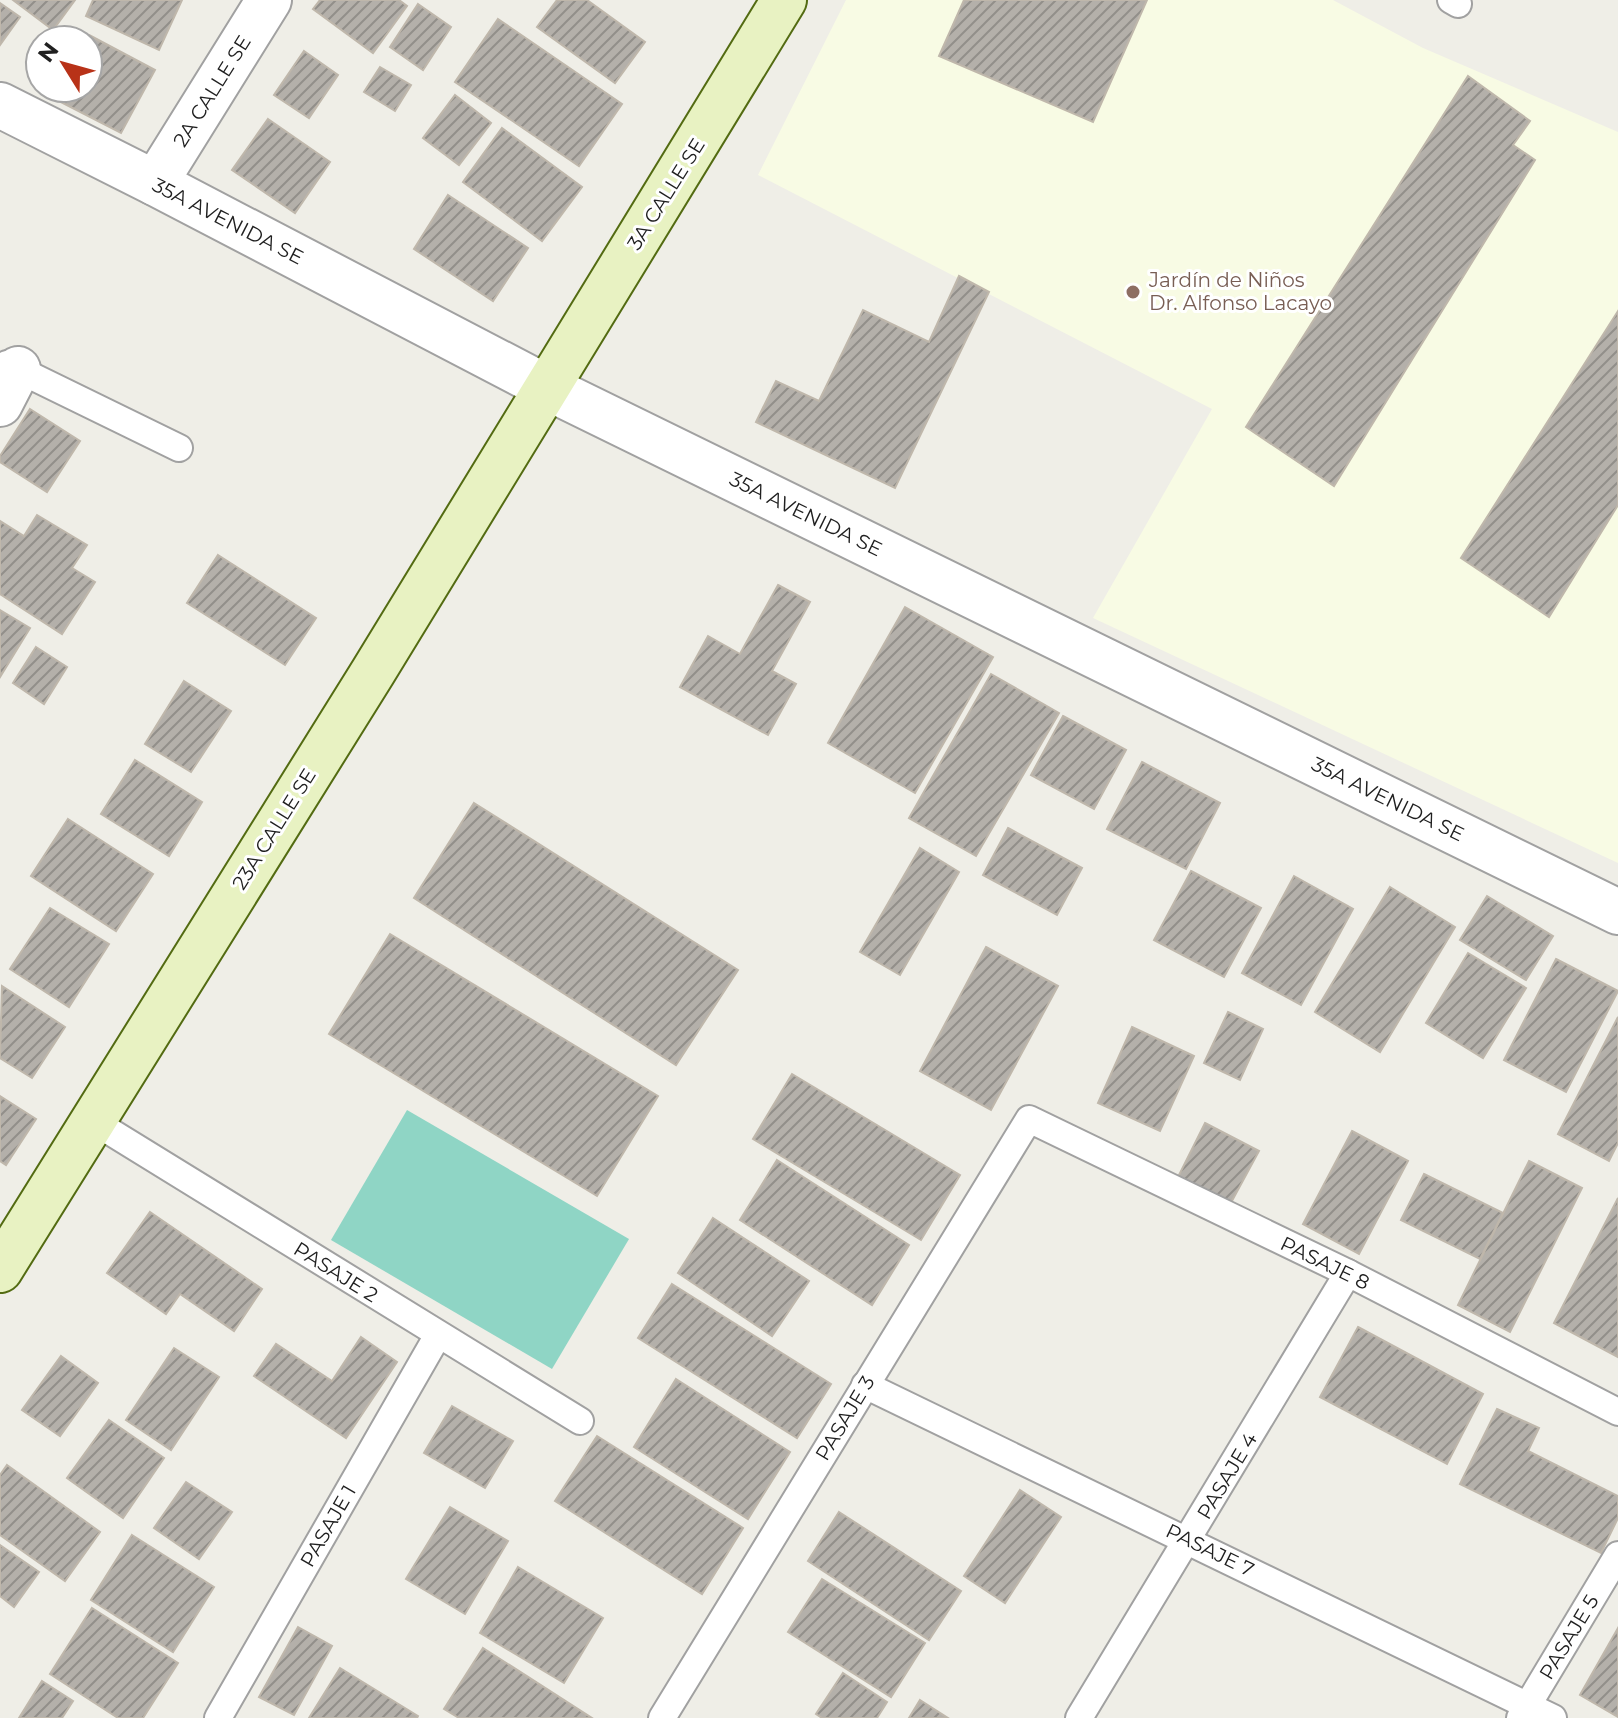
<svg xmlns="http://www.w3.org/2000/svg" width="1618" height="1718" font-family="Montserrat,sans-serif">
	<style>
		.education { fill: #f8fbe4 }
		.pitch { fill: #8fd5c5 }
		.building { fill: url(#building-hatch); stroke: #bfb7ab; stroke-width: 2 }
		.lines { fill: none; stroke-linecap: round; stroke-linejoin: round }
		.lane-casing { stroke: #a1a1a1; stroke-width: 30 }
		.street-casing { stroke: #a1a1a1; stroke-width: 48 }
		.secondary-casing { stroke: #536b12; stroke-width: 48 }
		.lane { stroke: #fff; stroke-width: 26 }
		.street { stroke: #fff; stroke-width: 44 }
		.secondary { stroke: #e8f2c2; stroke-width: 44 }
		.education-dot { fill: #8d6e63; stroke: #fff; stroke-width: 3 }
		.labels { text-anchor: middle; stroke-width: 6; stroke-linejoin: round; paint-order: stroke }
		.street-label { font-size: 20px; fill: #202020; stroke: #fff }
		.education-label { font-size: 20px; fill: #785e54; stroke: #fff; text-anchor: start }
	</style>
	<defs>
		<pattern id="building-hatch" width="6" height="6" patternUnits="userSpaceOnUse" patternTransform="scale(2)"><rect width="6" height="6" fill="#b4b0aa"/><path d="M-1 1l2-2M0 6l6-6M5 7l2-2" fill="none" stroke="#928f8a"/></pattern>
	</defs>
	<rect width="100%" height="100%" fill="#efeee7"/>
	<path class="education" d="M846,0H1333L1423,48L1618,132V863L1093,618L1212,409L758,175Z"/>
	<path class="pitch" d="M407,1110L629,1239L552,1369L331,1240Z"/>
	<g class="building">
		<path d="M13,0H75L53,30Z"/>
		<path d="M93,0H182L159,50L86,16Z"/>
		<path d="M320,0H399L407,6L373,53L313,9Z"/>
		<path d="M557,0H587L645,42L615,83L537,27Z"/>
		<path d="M964,0H1147L1093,122L939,56Z"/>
		<path d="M0,3L20,17L0,45Z"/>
		<path d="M418,4L451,27L423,70L390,47Z"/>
		<path d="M498,19L622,104L579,166L455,82Z"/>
		<path d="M89,35L155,70L121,133L55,99L61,88H88L86,40Z"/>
		<path d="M304,51L338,75L309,118L274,95Z"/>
		<path d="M380,67L411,85L395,111L364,92Z"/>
		<path d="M1468,76L1530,121L1513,145L1535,160L1334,486L1246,427Z"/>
		<path d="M455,95L491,123L459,165L423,138Z"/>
		<path d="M268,119L330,162L295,213L232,170Z"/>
		<path d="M502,128L582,187L542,241L463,182Z"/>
		<path d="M448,195L528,248L493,301L414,249Z"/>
		<path d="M959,276L989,292L895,488L756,422L776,381L819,401L863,310L929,342Z"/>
		<path d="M1618,311V505L1549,617L1461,558Z"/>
		<path d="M30,409L80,441L47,492L0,462V456Z"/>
		<path d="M37,515L87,545L72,568L95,582L62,634L0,594V521L24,536Z"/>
		<path d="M218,555L316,618L285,665L187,603Z"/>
		<path d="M778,585L810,602L772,671L796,684L768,735L680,687L708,636L740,654Z"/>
		<path d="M905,607L993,657L915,793L828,743Z"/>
		<path d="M0,610L30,628L0,677Z"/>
		<path d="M36,647L67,667L44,704L13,683Z"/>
		<path d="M991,674L1059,713L976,856L909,818Z"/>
		<path d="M184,681L231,711L191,772L145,744Z"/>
		<path d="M1063,716L1126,750L1094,809L1031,775Z"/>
		<path d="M135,760L202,802L169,856L101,814Z"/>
		<path d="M1142,762L1220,803L1186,869L1107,829Z"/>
		<path d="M474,803L738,970L676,1065L414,898Z"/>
		<path d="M68,819L153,874L116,931L31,876Z"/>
		<path d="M1008,828L1082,868L1057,915L983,875Z"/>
		<path d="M920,848L959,872L900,975L860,952Z"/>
		<path d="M1191,871L1261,908L1224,977L1154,940Z"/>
		<path d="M1294,876L1353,909L1301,1005L1242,973Z"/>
		<path d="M1390,887L1455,927L1380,1052L1315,1012Z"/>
		<path d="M1487,896L1553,936L1526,980L1460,940Z"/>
		<path d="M50,908L109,944L69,1007L10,969Z"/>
		<path d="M390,934L658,1096L597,1196L329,1034Z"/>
		<path d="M986,947L1058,986L991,1110L920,1071Z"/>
		<path d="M1468,953L1526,988L1483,1058L1426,1023Z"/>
		<path d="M1556,959L1618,991L1566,1092L1504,1060Z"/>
		<path d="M2,986L65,1027L32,1078L0,1058Z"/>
		<path d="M1228,1012L1263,1029L1240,1080L1204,1063Z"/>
		<path d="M1618,1017V1143L1609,1161L1558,1134Z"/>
		<path d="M1132,1027L1194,1056L1160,1131L1098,1103Z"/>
		<path d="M792,1074L960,1175L921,1240L753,1139Z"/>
		<path d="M0,1096L36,1119L6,1165L0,1161Z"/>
		<path d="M1205,1123L1259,1151L1226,1212L1174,1185Z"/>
		<path d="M1352,1131L1408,1161L1359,1254L1303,1224Z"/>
		<path d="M777,1160L909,1245L872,1305L740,1220Z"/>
		<path d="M1529,1161L1582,1188L1510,1332L1458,1305Z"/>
		<path d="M1424,1174L1503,1213L1480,1259L1401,1220Z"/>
		<path d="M1618,1198V1357L1554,1323Z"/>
		<path d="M150,1212L262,1289L234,1331L180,1294L166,1314L107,1273Z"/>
		<path d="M713,1218L809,1281L772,1336L678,1273Z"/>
		<path d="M672,1284L831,1384L797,1438L638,1338Z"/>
		<path d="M1358,1327L1483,1394L1447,1464L1320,1397Z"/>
		<path d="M361,1337L397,1362L346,1438L254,1376L276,1344L332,1381Z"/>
		<path d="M174,1348L219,1377L171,1450L126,1420Z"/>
		<path d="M61,1356L98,1383L60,1436L22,1410Z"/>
		<path d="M676,1379L790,1452L748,1519L634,1447Z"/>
		<path d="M452,1406L513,1441L485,1488L424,1453Z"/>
		<path d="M1497,1409L1539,1428L1528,1451L1618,1496V1518L1601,1553L1460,1484Z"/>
		<path d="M109,1420L164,1458L123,1518L67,1478Z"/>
		<path d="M597,1436L743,1528L702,1594L555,1501Z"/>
		<path d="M7,1465L100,1532L65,1581L0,1535V1475Z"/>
		<path d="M186,1482L232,1512L199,1559L154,1528Z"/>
		<path d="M1020,1490L1061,1517L1005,1603L964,1576Z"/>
		<path d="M450,1507L508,1541L465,1614L406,1579Z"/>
		<path d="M839,1512L961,1591L929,1640L808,1561Z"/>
		<path d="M132,1535L214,1587L173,1652L91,1600Z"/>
		<path d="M0,1545L39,1572L14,1607L0,1596Z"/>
		<path d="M518,1567L603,1618L564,1683L480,1633Z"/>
		<path d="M822,1579L925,1643L891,1697L788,1632Z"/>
		<path d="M92,1608L178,1663L143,1718H118L50,1674Z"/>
		<path d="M298,1627L332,1646L294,1715L259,1697Z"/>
		<path d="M1618,1628V1717L1580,1695Z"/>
		<path d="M483,1648L592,1718H459L444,1709Z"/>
		<path d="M340,1668L418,1716L417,1718H309Z"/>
		<path d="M843,1673L887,1702L877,1718H822L816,1714Z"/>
		<path d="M42,1681L73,1701L62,1718H19Z"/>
		<path d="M920,1700L948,1718H909Z"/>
	</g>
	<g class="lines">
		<g class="lane-casing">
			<g id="lane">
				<path d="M1451,0L1458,4"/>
				<path d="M7,364L179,448"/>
				<path d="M93,1121L580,1421"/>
				<path d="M865,1385L1553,1718"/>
				<path d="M218,1718L438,1335"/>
				<path d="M662,1718L1029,1119L1348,1273L1618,1412"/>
				<path d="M1079,1718L1348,1273"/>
				<path d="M1520,1718L1618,1555"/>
			</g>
		</g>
		<g class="street-casing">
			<g id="street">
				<path d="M0,105L155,183L546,387L1618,912"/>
				<path d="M155,183L269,0"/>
				<path d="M0,404L18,369"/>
			</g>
		</g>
		<g class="secondary-casing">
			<path id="secondary" d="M0,1270L373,672L784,0"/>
		</g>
		<use href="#lane" class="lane"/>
		<use href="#street" class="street"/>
		<use href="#secondary" class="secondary"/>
	</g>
	<circle class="education-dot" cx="1133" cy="292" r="8"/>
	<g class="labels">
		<g class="street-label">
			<text transform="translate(212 91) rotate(-58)" y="7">2A CALLE SE</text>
			<text transform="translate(666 194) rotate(-58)" y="7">3A CALLE SE</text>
			<text transform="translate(228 221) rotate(27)" y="7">35A AVENIDA SE</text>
			<text transform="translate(806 514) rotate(26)" y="7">35A AVENIDA SE</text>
			<text transform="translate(1388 799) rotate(26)" y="7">35A AVENIDA SE</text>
			<text transform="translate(274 829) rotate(-58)" y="7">23A CALLE SE</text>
			<text transform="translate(1325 1263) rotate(26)" y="7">PASAJE 8</text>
			<text transform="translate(336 1272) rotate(32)" y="7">PASAJE 2</text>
			<text transform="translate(845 1418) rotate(-59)" y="7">PASAJE 3</text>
			<text transform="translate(1227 1476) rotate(-59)" y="7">PASAJE 4</text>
			<text transform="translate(328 1526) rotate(-60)" y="7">PASAJE 1</text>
			<text transform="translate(1210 1550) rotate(26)" y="7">PASAJE 7</text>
			<text transform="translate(1569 1637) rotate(-59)" y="7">PASAJE 5</text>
		</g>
		<g class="education-label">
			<text x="1149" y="287">Jardín de Niños<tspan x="1149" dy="23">Dr. Alfonso Lacayo</tspan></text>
		</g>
	</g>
	<g transform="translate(64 64) rotate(307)"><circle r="38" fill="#ffffff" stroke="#a6a6a6" stroke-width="2"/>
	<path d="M0-6L14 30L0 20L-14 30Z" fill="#b83218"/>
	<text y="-12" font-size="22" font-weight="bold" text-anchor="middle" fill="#202020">N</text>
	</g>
</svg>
